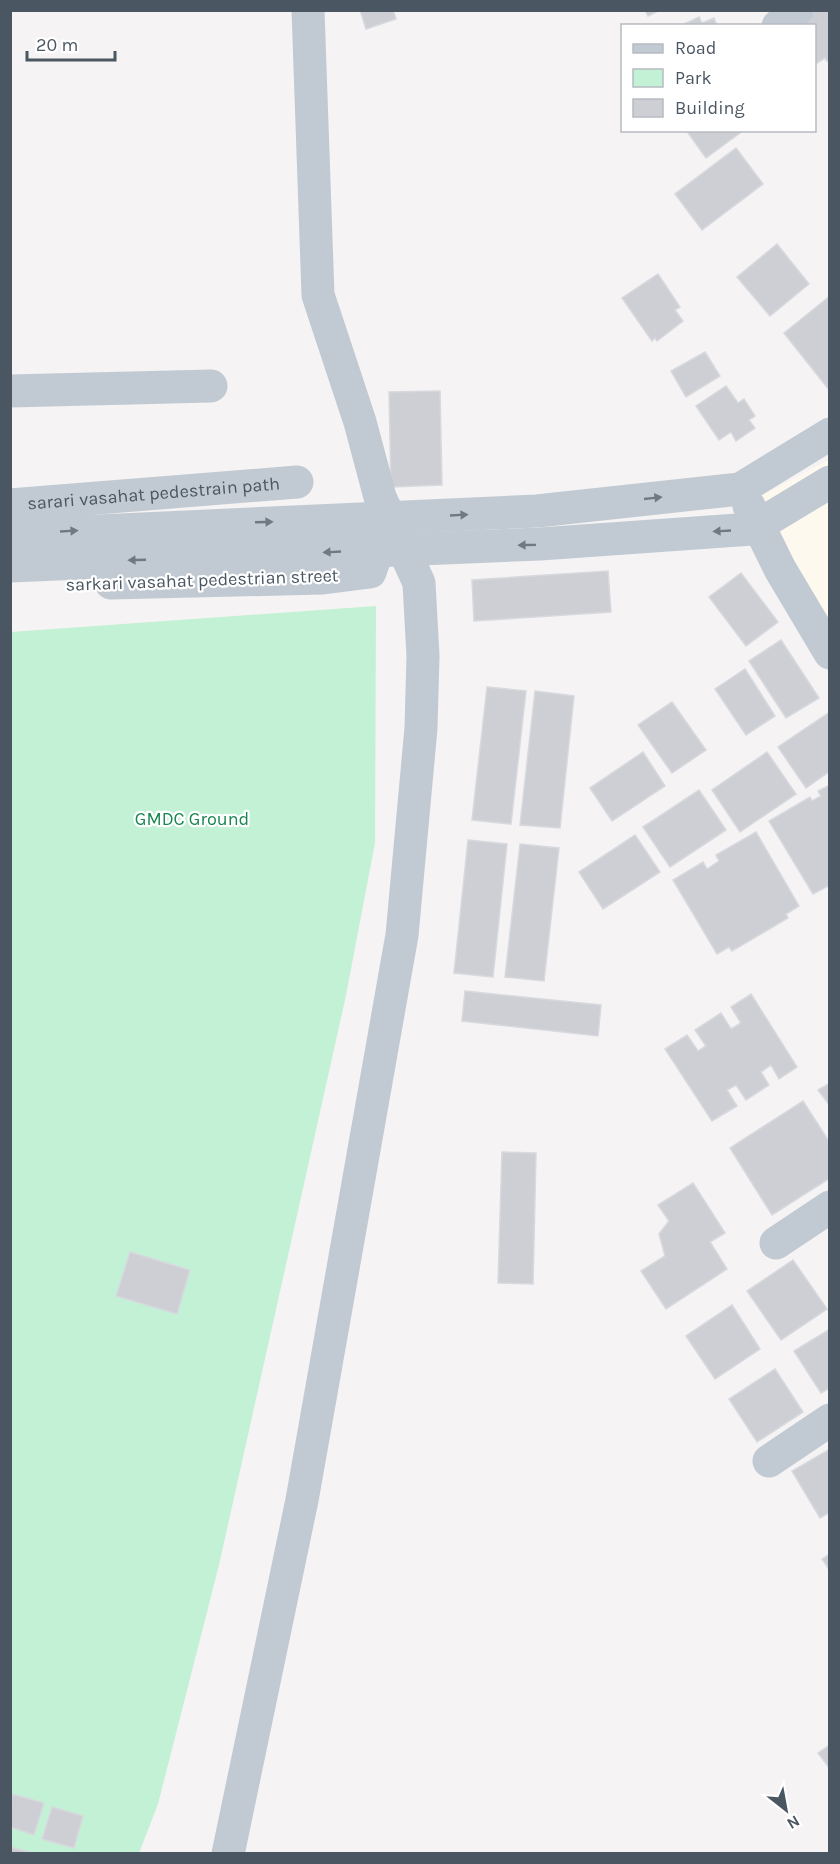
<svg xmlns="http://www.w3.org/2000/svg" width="840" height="1864" font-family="Karla,sans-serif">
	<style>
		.commercial { fill: #fdf9ef }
		.green { fill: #c3f1d5 }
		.building { fill: #cdcfd5; stroke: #d7d9de; stroke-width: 1.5 }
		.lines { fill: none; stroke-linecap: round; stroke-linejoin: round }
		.minor { stroke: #c1cad2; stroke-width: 33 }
		.oneway { fill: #6e7983 }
		.labels { text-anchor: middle; stroke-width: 4.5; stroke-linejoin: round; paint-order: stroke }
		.street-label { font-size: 18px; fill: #4a5661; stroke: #fff }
		.park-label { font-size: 18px; fill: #17864f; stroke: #fff }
	</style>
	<rect width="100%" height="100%" fill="#f5f3f3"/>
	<path class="commercial" d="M829,460V660L747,503Z"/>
	<path class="green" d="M376,606L375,843L345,1000L219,1565L158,1804L139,1853L11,1854V632Z"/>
	<g class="building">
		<path d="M360,10H393L396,19L366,29Z"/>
		<path d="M645,10H660L648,16Z"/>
		<path d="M817,10H830V60L827,61L825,58L814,65V26H796Z"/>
		<path d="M699,17L702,23L714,18L717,26H680Z"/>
		<path d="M686,130H744L706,158Z"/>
		<path d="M736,148L763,184L702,230L675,194Z"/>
		<path d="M777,244L809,284L770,316L737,277Z"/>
		<path d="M658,274L680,307L675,310L683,321L657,341L655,338L652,341L622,298Z"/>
		<path d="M830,296V391L784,333Z"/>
		<path d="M705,352L720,376L686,397L671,371Z"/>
		<path d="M726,386L738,403L744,399L755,416L749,420L755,428L736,441L731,432L719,440L696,406Z"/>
		<path d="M440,391L442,485L391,487L389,392Z"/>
		<path d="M608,571L611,612L474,621L472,580Z"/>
		<path d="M741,573L778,622L746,646L709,597Z"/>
		<path d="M781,640L819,698L786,718L749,661Z"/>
		<path d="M745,669L775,716L746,735L715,689Z"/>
		<path d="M487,687L526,691L511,824L472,820Z"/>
		<path d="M535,691L574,696L560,828L520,825Z"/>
		<path d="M672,702L706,750L672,773L638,725Z"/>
		<path d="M830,712V771L806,788L778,747Z"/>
		<path d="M643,752L665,786L612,821L590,788Z"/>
		<path d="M767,752L796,794L740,832L712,790Z"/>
		<path d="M830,785V885L813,894L769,821L810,797L812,801L821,796L818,791Z"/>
		<path d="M699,790L726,830L670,867L643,827Z"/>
		<path d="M756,832L799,906L786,914L788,918L732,951L729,947L717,954L673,880L703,862L707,869L719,861L716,855Z"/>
		<path d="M635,835L660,872L603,909L579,872Z"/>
		<path d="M468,840L507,844L493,977L454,973Z"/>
		<path d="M520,844L559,848L544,981L505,977Z"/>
		<path d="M465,991L601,1005L598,1036L462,1021Z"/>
		<path d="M751,994L797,1067L779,1079L771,1065L761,1072L769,1085L746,1100L736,1085L727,1090L737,1106L712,1121L665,1049L687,1035L698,1051L706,1046L695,1030L721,1013L731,1029L741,1023L731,1007Z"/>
		<path d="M830,1083V1106L818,1090Z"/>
		<path d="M803,1101L830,1143V1178L772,1215L730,1148Z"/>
		<path d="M502,1152L536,1153L533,1284L498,1283Z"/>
		<path d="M693,1183L725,1233L710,1242L727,1269L666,1309L641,1271L665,1256L659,1234L669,1221L658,1205Z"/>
		<path d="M130,1252L190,1270L177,1314L116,1296Z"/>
		<path d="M793,1260L827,1309L781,1340L747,1291Z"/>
		<path d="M732,1305L760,1349L715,1379L686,1336Z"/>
		<path d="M830,1329V1388L821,1393L794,1351Z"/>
		<path d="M775,1369L803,1412L757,1442L729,1399Z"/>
		<path d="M830,1449V1512L820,1518L792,1471Z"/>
		<path d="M830,1554V1571L822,1559Z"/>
		<path d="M830,1745V1769L818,1753Z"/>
		<path d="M12,1794L44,1803L34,1835L10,1827Z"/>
		<path d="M52,1807L83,1816L74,1848L42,1839Z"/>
		<path d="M10,1847L29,1852L28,1854H10Z"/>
	</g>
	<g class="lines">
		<g class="minor">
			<path d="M778,26L797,10"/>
			<path d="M10,391L211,386"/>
			<path id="s1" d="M10,505L297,482"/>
			<path d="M749,506L780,569L830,653"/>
			<path d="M10,535L537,511L740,489L830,434"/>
			<path d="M10,566L540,544L752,529L830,482"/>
			<path d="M111,583L323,578L370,572L378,549"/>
			<path d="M776,1243L830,1207"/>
			<path d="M769,1461L830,1420"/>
			<path d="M228,1854L302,1500L402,935L421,728L423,656L419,583L380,497L360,422L318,295L308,10"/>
		</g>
	</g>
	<defs><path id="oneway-solid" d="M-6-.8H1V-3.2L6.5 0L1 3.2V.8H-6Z" transform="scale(1.5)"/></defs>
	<g class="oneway">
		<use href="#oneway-solid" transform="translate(653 498) rotate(-6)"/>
		<use href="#oneway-solid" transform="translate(459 515) rotate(-3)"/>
		<use href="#oneway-solid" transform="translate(264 522) rotate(-2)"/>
		<use href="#oneway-solid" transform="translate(69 531) rotate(-3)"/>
		<use href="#oneway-solid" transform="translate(722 531) rotate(177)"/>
		<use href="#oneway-solid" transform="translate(527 545) rotate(179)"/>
		<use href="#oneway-solid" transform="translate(332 552) rotate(177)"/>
		<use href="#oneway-solid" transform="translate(137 560) rotate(178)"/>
	</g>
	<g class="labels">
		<g class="street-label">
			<text dy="6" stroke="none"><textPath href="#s1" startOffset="144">sarari vasahat pedestrain path</textPath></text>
			<text transform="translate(202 580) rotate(-2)" y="6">sarkari vasahat pedestrian street</text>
		</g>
		<g class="park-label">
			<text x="192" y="825">GMDC Ground</text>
		</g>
	</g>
	<rect width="840" height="1864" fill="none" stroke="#4a5661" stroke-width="24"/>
	<rect x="621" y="24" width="195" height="108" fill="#ffffff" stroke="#b7bbc0" stroke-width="1.5"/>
	<rect x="633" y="44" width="30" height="9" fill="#c1cad2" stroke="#b7bbc0" stroke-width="1.5"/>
	<text x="675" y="54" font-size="18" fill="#4a5661">Road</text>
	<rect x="633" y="69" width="30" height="18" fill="#c3f1d5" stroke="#b7bbc0" stroke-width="1.5"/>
	<text x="675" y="84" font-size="18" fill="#4a5661">Park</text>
	<rect x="633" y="99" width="30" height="18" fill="#cdcfd5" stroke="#b7bbc0" stroke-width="1.5"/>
	<text x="675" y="114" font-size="18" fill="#4a5661">Building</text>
	<g transform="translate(786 1810) rotate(149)" stroke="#ffffff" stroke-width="4.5" paint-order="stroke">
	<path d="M0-4.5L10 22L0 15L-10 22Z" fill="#4a5661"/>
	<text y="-9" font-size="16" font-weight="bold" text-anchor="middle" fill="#4a5661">N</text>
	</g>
	<path d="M27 51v9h88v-9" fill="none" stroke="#4a5661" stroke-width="3"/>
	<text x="36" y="51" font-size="18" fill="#4a5661" stroke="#ffffff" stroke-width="4.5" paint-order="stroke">20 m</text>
</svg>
